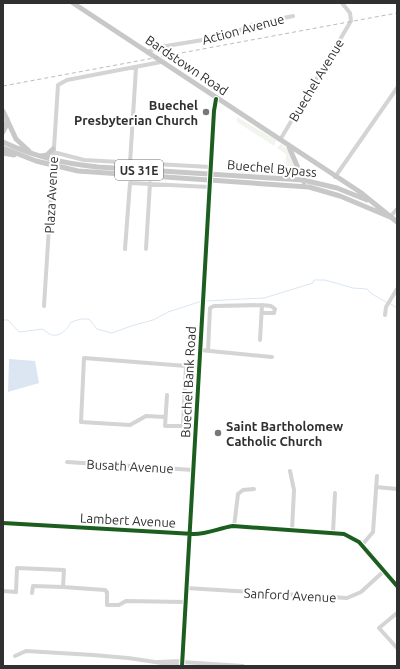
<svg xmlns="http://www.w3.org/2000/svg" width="400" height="669" viewBox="0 0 400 669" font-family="Ubuntu,sans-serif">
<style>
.green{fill:#f1f5ed}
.water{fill:#dbe6f2}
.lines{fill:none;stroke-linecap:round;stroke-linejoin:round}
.stream{stroke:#dbe6f2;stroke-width:1}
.minor{stroke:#d4d4d4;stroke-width:4}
.major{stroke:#c8c8c8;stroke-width:5}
.rail{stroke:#bcbcbc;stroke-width:1;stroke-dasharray:4 3;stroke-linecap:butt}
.cycleway-casing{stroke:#fff;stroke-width:6}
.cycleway{stroke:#1b5e20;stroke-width:4}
.poi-dot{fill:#787878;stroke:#fff;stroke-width:1.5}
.labels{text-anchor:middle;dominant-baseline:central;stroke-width:4;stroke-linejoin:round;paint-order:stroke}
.shield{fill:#fff;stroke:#6e6e6e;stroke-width:1}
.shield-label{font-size:12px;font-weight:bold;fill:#303030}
.street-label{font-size:13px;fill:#303030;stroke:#fff}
.poi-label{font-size:13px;font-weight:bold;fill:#303030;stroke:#fff;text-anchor:end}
</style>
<rect width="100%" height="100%" fill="#fff"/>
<path class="green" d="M237,117L276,140L274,146L237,122Z
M281,144L288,150L299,176L298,178L213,170L285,173L286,154L277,148Z"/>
<path class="water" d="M9,359L35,361L39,383L8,392Z"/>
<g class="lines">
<path class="stream" d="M205,301L264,298L313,283L314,280H325L353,288L367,289L372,294L386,302
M389,303L397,308
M3,320H8L19,332L43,329C54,341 65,334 71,322L81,319H89L97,329L112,333L131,326L153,320L168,312L202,301"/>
<path class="minor" d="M147,52L160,47L227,36L251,25L293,16
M280,140L351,21L350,13L342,3
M53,152L84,160L210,167
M130,163L136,68
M335,177L397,88
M390,217L397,209
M125,249L130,183L209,187
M146,249L150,183
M262,305L271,306L275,309L274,313H262
M44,306L58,85L67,80L161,62
M385,315L386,307L397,289
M200,350L272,357
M208,351L210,308L214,306L262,305L260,340
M167,395L165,426H195
M165,417L146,416L130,425L81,422L84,358L199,367
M183,426L186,366
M67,462L193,470
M290,471L294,490L292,530
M376,487L397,489
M3,523L194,534C208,534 219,528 233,526L344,534L359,542L397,586
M234,527L238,494L243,490L254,489
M333,533L335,493
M362,545L373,532L377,476
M186,588L347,598L361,592L384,571
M3,591L16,592L17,568L64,570L63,587L105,590L107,592V605H119L126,601L185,602
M32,593L33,586L63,587
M397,613L379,628L397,648
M15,656L26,651L93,655L128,658L182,666
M157,662L182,661
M182,662L243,666
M182,666L214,111L216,99"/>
<path class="major" d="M73,3L360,192L397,222
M3,111L16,139L29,151
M3,132L6,126L7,119
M3,142C33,156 65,164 98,167L303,180L337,188L367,200
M289,147L304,182
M3,148L36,161L78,171L309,187L340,196L390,217
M3,153L14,155
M41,156L47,155L53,149"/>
<path class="rail" d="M3,86L397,13"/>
<g class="cycleway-casing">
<path id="cycleway" d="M3,523L194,534C208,534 219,528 233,526L344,534L359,542L397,586
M182,666L214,111L216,99"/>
</g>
<use href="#cycleway" class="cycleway"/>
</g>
<g class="poi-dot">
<circle cx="206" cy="112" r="4"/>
<circle cx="218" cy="433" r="4"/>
</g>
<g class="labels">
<rect class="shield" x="115" y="160" width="48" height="20" rx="3"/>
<g class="shield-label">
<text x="139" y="170">US 31E</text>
</g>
<g class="street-label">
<text transform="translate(243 29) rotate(-15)">Action Avenue</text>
<text transform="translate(187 65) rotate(34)">Bardstown Road</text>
<text transform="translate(316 80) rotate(-59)">Buechel Avenue</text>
<text transform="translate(272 168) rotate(5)">Buechel Bypass</text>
<text transform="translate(51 195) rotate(-87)">Plaza Avenue</text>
<text transform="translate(188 382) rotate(-87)">Buechel Bank Road</text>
<text transform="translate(130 466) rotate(3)">Busath Avenue</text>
<text transform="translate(128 520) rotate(3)">Lambert Avenue</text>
<text transform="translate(290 595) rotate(3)">Sanford Avenue</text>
</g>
<g class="poi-label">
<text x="198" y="105">Buechel<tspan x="198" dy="15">Presbyterian Church</tspan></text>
<text x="226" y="426" text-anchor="start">Saint Bartholomew<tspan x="226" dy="15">Catholic Church</tspan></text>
</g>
</g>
<rect width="400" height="669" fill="none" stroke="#303030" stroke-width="8"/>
</svg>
